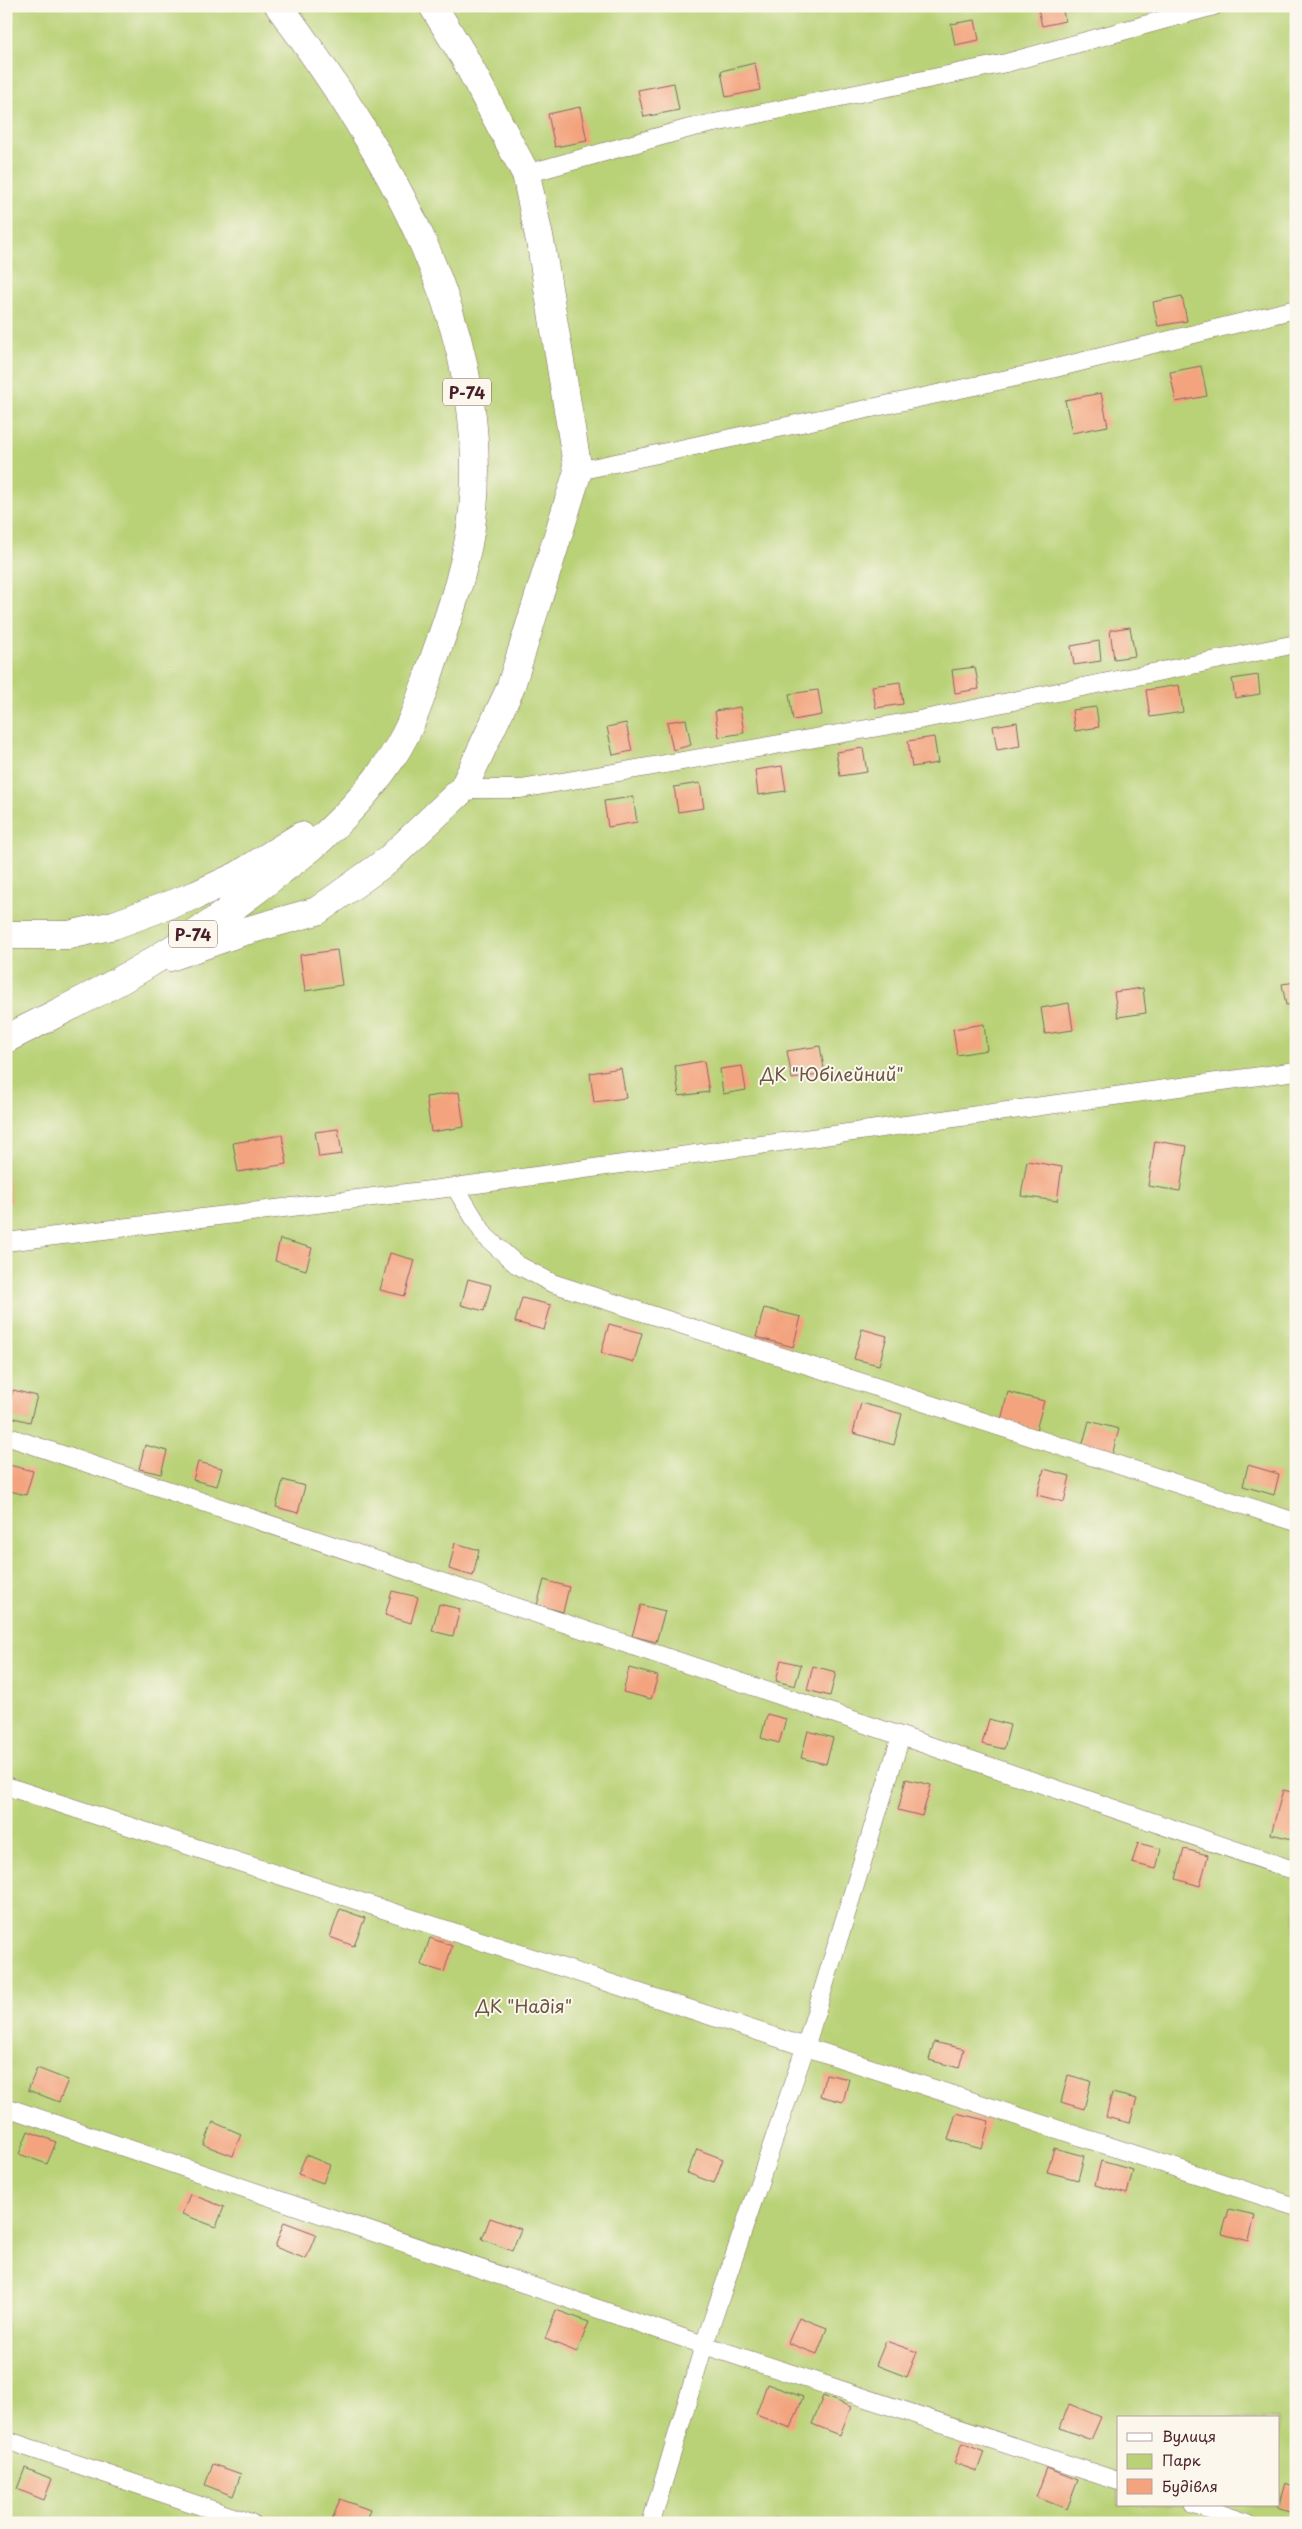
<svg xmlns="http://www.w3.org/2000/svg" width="1302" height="2529" viewBox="0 0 1302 2529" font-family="'Playpen Sans',sans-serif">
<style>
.green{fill:#b9d277;stroke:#827851;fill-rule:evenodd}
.building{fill:#f3a47f}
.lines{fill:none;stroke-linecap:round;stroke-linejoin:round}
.lane-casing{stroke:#836461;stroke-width:19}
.street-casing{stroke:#836461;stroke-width:29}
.primary-casing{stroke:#836461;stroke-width:29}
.lane{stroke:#fff;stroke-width:18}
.street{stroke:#fff;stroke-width:28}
.primary{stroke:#fff;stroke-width:28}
.labels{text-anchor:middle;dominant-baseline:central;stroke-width:4;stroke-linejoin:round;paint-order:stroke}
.shield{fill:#fbf7ec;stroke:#7f6065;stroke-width:1}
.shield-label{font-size:16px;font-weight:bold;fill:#4a1f2b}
.park-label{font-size:18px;fill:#6b5542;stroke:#fbf7ec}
</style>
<rect width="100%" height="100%" fill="#fbf7ec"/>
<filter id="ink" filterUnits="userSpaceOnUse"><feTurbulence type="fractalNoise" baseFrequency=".02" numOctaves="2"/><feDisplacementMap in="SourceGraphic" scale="10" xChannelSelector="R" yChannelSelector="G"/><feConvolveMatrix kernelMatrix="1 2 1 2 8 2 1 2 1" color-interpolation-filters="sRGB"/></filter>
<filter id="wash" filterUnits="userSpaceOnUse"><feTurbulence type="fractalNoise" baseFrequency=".0096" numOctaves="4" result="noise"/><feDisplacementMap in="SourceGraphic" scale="20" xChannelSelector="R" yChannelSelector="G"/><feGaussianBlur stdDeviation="1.12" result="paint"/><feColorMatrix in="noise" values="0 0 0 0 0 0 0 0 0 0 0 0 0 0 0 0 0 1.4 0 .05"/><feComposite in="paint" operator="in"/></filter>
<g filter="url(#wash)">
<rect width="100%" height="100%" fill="#eee4c6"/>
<path class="green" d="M6,6H1296V2523H6ZM1118,2418H1278V2505H1118Z"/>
<g id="blocks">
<path class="building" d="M1049,6H1062L1065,21L1042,26L1038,8Z
M975,20L979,40L955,45L951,24Z
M755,63L760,90L726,97L721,71Z
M674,83L679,110L644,117L638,90Z
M580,107L587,141L555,147L548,114Z
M1182,296L1187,321L1158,326L1153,302Z
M1201,366L1207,396L1176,402L1170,372Z
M1101,393L1108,426L1072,433L1065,400Z
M1130,627L1135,656L1114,659L1110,630Z
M1099,641L1101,661L1074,665L1071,646Z
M975,667L979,689L955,693L952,670Z
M1258,675L1260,694L1235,698L1232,679Z
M900,682L903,704L876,708L872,686Z
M1179,685L1183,712L1150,717L1146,690Z
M818,690L822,715L793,720L789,694Z
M740,707L744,733L719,737L715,711Z
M1096,707L1099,727L1075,731L1072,710Z
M686,719L691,745L673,750L667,722Z
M1017,722L1020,746L997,750L993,726Z
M626,723L632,751L613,755L607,727Z
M934,737L938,763L912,767L908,741Z
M863,748L867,772L840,776L836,752Z
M782,766L786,791L758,795L755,770Z
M700,783L704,808L678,812L674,787Z
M633,797L637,822L608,827L604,801Z
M337,950L342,985L305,991L300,955Z
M1296,982V1004L1286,1005L1282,984Z
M1143,988L1146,1013L1118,1017L1114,992Z
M1069,1003L1073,1030L1045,1034L1041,1008Z
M984,1024L987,1050L957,1055L953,1029Z
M820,1046L825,1074L792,1079L787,1051Z
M704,1061L709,1092L679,1096L675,1066Z
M742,1066L746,1090L723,1094L720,1069Z
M621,1068L626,1098L594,1102L590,1073Z
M459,1092L464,1127L431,1132L426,1097Z
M338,1129L342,1154L319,1157L315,1132Z
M282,1135L287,1164L238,1172L233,1143Z
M1155,1141L1187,1146L1180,1191L1148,1186Z
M1027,1161L1062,1167L1057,1201L1021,1196Z
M6,1170L12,1203L6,1204Z
M280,1239L312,1248L306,1270L275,1261Z
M390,1253L415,1260L405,1296L380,1290Z
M468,1279L491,1285L484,1311L461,1305Z
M522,1298L551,1305L544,1330L515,1322Z
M764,1308L801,1317L793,1347L756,1337Z
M609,1324L642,1333L634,1362L601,1353Z
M862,1329L887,1336L879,1365L854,1359Z
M13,1390L37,1396L30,1422L6,1416Z
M1008,1392L1044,1401L1036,1430L1001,1420Z
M861,1403L902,1414L894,1445L853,1433Z
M1089,1421L1119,1429L1112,1455L1082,1447Z
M145,1445L167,1451L161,1474L139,1469Z
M198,1462L222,1468L217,1486L193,1480Z
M9,1465L33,1471L26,1495L6,1490Z
M1248,1465L1279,1474L1274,1495L1243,1486Z
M1044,1469L1070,1476L1064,1502L1037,1495Z
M283,1480L305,1486L298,1513L276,1507Z
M455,1543L479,1550L473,1576L449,1569Z
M544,1580L569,1587L563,1612L537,1605Z
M392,1591L418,1597L411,1623L385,1615Z
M439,1604L460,1609L453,1636L432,1631Z
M641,1605L665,1611L656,1642L632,1636Z
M781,1660L801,1665L795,1686L776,1681Z
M813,1666L836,1672L830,1696L807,1690Z
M629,1668L658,1676L651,1699L623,1692Z
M767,1714L786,1719L779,1743L761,1738Z
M989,1719L1010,1725L1004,1749L982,1744Z
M808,1731L833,1738L826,1764L801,1758Z
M906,1779L931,1785L922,1816L898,1810Z
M1283,1790L1296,1793V1840L1271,1834Z
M1138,1843L1161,1849L1156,1869L1132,1863Z
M1184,1849L1208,1855L1200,1886L1176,1879Z
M340,1909L365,1918L354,1946L330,1937Z
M430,1938L452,1946L444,1972L421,1965Z
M934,2042L964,2049L959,2068L929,2060Z
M37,2068L68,2080L59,2102L28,2090Z
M826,2074L849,2079L843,2102L820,2096Z
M1068,2075L1091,2081L1084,2109L1061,2102Z
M1112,2093L1137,2099L1130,2123L1106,2117Z
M956,2113L989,2121L982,2149L948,2140Z
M213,2122L241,2134L233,2156L204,2145Z
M28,2131L56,2142L47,2164L19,2154Z
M1054,2148L1084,2156L1078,2180L1047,2172Z
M697,2149L723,2159L714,2183L687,2173Z
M306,2155L330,2165L323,2183L298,2174Z
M1101,2161L1133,2170L1127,2194L1095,2185Z
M190,2194L224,2207L216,2227L182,2214Z
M1229,2209L1255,2215L1249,2241L1222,2234Z
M490,2218L521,2229L512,2251L482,2239Z
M284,2222L316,2234L306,2259L275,2247Z
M556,2310L589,2322L577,2352L545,2339Z
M799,2317L827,2328L817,2354L788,2343Z
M886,2341L917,2352L907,2377L876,2365Z
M767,2384L803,2397L791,2428L756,2415Z
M823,2396L851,2407L840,2435L812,2424Z
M1069,2404L1101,2417L1091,2440L1060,2428Z
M962,2443L984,2452L977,2471L954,2463Z
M213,2464L241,2474L233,2496L205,2485Z
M25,2468L52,2479L44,2500L17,2489Z
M1047,2468L1078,2480L1067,2509L1036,2497Z
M1285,2483L1296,2487V2513L1278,2507Z
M340,2499L370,2510L365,2523H331Z"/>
</g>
</g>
<g filter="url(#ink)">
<use href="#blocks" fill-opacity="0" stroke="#836461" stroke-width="1"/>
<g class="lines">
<g class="lane-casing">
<path id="lane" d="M526,174L690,128L1006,63L1214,6
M578,471L1035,373L1296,309
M463,789H521L919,720L1296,644
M455,1187L485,1236L516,1264L552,1283L1296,1522
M6,1242L455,1187L1296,1071
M6,1436L901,1736L1296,1871
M6,1786L1296,2207
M6,2107L704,2345L1118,2481
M6,2440L251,2523
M1194,2505L1248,2523
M651,2523L704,2345L805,2048L901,1736"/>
</g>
<g class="street-casing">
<path id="street" d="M170,957L238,933L317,911L387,861L463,789L510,689L578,471L542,251L526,174L464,57L433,6"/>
</g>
<g class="primary-casing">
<path id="primary" d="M6,935H69L114,925L196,895L237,876L301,836
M6,1039C54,1014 105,991 150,963C195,936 238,905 278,873C294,861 310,850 324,836C354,808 386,772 405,735C419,708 427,678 437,650C453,605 468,559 473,511C491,323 386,152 279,6"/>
</g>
<use href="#lane" class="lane"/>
<use href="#street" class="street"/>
<use href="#primary" class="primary"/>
</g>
</g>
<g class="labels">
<g class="shield">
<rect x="443" y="378.5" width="48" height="27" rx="4"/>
<rect x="169" y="920.5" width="48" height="27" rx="4"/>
</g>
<g class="shield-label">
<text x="467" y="392">Р-74</text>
<text x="193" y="934">Р-74</text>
</g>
<g class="park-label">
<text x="832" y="1073">ДК "Юбілейний"</text>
<text x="524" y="2005">ДК "Надія"</text>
</g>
</g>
<rect width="1302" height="2529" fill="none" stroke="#fbf7ec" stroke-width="25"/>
<rect x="1117" y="2416" width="162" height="90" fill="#fbf7ec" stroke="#b4a19f"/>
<rect x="1127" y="2433" width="25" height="8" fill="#ffffff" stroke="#b4a19f"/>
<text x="1162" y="2442" font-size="15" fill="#4a1f2b">Вулиця</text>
<rect x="1127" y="2454" width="25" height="15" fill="#b9d277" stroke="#b4a19f"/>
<text x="1162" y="2466" font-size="15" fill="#4a1f2b">Парк</text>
<rect x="1127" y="2479" width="25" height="15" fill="#f3a47f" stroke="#b4a19f"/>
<text x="1162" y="2492" font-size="15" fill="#4a1f2b">Будівля</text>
</svg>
